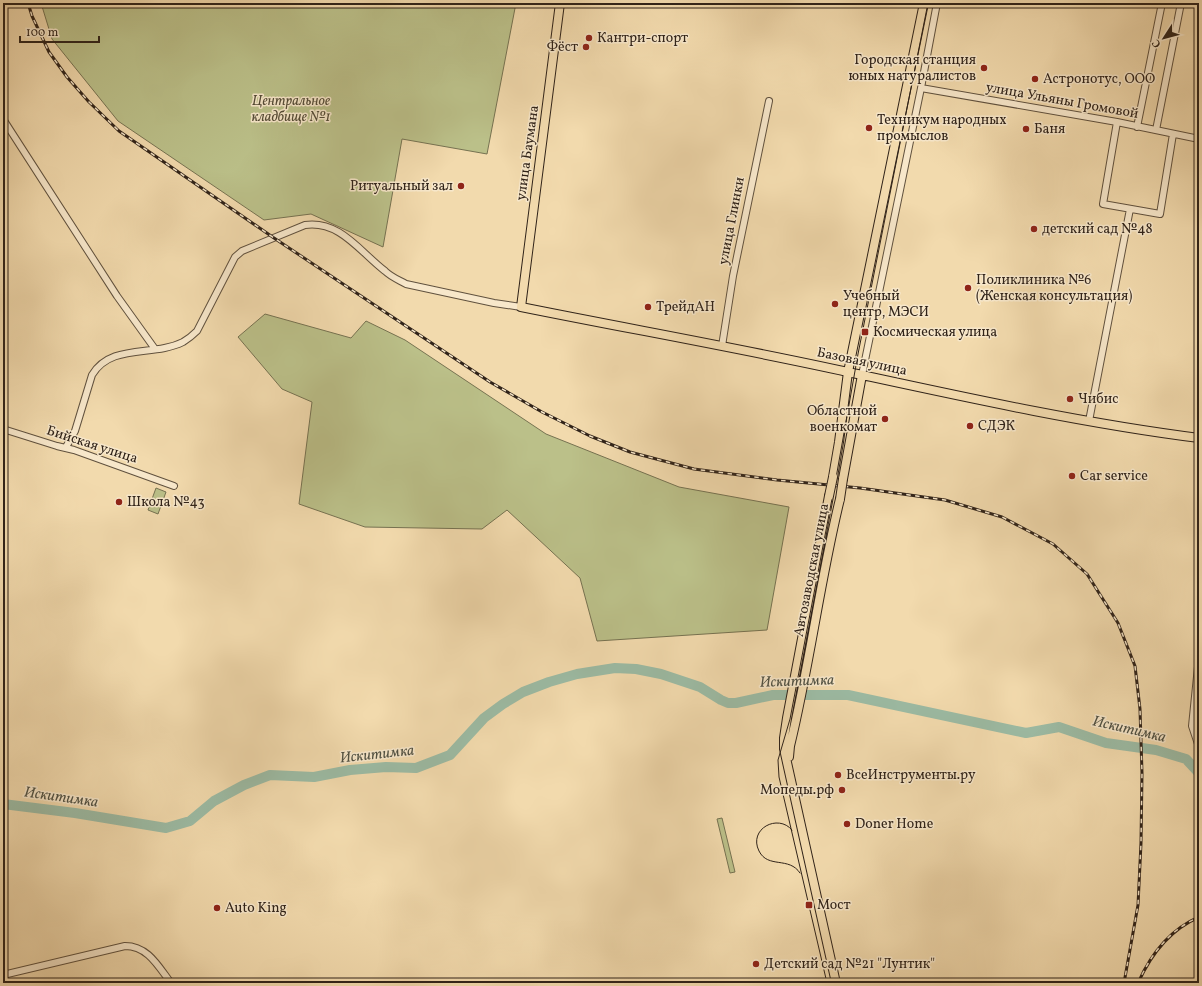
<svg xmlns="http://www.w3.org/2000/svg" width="1202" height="986" viewBox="0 0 1202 986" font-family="Vollkorn,serif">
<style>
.green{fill:#bbc089;stroke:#767251}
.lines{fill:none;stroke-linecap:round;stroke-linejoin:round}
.river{stroke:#9cbba4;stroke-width:10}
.minor-casing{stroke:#60513e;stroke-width:8}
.major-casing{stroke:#302319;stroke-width:10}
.minor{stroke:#f7e7ca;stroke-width:6}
.major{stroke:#f2daad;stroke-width:8}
.tram{stroke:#302319;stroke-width:1}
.rail-casing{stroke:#302319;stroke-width:3}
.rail{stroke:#f7e7ca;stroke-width:1.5;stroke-dasharray:4.5;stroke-linecap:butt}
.major-bridge-casing{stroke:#302319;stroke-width:10;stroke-linecap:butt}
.major-bridge{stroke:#f2daad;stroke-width:8}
.poi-dot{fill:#8f2418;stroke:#f7e7ca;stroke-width:1.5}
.labels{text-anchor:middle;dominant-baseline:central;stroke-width:3;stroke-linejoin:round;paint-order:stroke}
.poi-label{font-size:14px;fill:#302319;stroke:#f7e7ca;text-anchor:start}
.park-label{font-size:14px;font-style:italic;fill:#534a35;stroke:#f7e7ca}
.street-label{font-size:14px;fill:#302319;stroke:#f7e7ca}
.water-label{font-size:15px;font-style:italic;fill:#505143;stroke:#f7e7ca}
</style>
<rect width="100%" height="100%" fill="#f2daad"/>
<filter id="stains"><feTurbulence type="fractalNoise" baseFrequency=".005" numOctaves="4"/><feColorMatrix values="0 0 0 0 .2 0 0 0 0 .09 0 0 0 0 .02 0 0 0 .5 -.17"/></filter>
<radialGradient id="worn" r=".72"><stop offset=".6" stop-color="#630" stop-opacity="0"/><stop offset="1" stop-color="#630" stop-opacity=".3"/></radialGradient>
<path class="green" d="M41,3H516L487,154L402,139L383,247L311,214L264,220L118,121L52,39Z
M265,314L351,338L366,321L405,340L546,434L679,487L789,507L767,630L597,641L580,578L507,510L482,529L365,527L299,504L312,402L282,389L238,337Z
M156,488L166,492L158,514L148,510Z
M722,818L735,872L730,873L717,819Z"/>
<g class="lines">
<path class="river" d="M3,804L75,813L166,828L190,821L214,801L244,785L270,775L314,777L350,770L386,767L416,768L450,755L484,718L503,704L523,692L549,682L577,674L615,668L636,669L661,674L700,687L721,700L728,703H736L773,695H848L1026,733L1059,727L1106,743L1156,750L1186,759L1199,773"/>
<g class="minor-casing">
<path id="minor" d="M921,88L1117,122L1199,139
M3,119L117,296L155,349
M1117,122L1103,204L1160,214L1173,134
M1137,127L1162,3
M1156,130L1181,3
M722,346L733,276L769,101
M862,375L921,88L937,3
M1089,421L1130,209
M3,429L57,446L74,450L174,486
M66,447L75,431L92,375C111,343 153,357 183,342C188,339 193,335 197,331L235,257L242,251L305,225C340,220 360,252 385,271C391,277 399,280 406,284L494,303L521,307
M1199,657L1192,726L1199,747
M3,975L125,946C148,946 158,966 171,983"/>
</g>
<g class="major-casing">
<path id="major" d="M560,3L521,307C630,329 739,348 848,372C964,397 1081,423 1199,438
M833,477L839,442L848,372L924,3
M843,479L862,375
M829,496L787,718L784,738V749L836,983
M789,757L790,746C810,664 820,580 840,499"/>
</g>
<use href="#minor" class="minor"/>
<use href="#major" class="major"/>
<path class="tram" d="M792,830C778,813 748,829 759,851C768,869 789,856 800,873
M827,983L779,777L778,760L790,719L836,478L858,354L928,3"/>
<g class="rail-casing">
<path id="rail" d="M28,3L32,16L49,52L67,77L89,102L119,131L274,238L490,382L542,412L590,436L630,452L694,469L777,480L860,488L945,500L1002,517L1053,544L1087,574L1118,623L1135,666L1140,709L1142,773L1141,843L1138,905L1124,983
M1138,983C1151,954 1169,930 1199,917"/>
</g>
<use href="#rail" class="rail"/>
<g class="major-bridge-casing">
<path id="major-bridge" d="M829,496L833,477
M840,499L843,479"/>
</g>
<use href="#major-bridge" class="major-bridge"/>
</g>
<g class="poi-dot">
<circle cx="589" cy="38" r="4"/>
<circle cx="586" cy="47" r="4"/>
<circle cx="984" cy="68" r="4"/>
<circle cx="1035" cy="79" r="4"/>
<circle cx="869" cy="128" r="4"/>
<circle cx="1026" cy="129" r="4"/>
<circle cx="461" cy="186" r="4"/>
<circle cx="1034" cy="229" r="4"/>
<circle cx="968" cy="288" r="4"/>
<circle cx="835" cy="304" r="4"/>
<circle cx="648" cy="307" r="4"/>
<rect x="861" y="328" width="8" height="8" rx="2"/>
<circle cx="1070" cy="399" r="4"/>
<circle cx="885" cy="419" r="4"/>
<circle cx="970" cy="426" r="4"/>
<circle cx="1072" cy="476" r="4"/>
<circle cx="119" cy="502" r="4"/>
<circle cx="838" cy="775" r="4"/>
<circle cx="842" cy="790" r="4"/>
<circle cx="847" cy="824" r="4"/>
<rect x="805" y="901" width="8" height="8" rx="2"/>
<circle cx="217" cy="908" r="4"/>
<circle cx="756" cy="964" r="4"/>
</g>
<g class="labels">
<g class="poi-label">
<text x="597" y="38">Кантри-спорт</text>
<text x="578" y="47" text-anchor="end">Фёст</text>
<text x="976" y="60" text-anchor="end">Городская станция<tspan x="976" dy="16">юных натуралистов</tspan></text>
<text x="1043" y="79">Астронотус, ООО</text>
<text x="877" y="120">Техникум народных<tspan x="877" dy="16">промыслов</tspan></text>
<text x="1034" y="129">Баня</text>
<text x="453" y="186" text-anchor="end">Ритуальный зал</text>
<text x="1042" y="229">детский сад №48</text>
<text x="976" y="280">Поликлиника №6<tspan x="976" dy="16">(Женская консультация)</tspan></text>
<text x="843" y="296">Учебный<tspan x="843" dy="16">центр, МЭСИ</tspan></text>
<text x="656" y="307">ТрейдАН</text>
<text x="873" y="332">Космическая улица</text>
<text x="1078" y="399">Чибис</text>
<text x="877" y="411" text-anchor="end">Областной<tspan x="877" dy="16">военкомат</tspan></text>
<text x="978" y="426">СДЭК</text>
<text x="1080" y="476">Car service</text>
<text x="127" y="502">Школа №43</text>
<text x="846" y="775">ВсеИнструменты.ру</text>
<text x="834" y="790" text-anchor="end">Мопеды.рф</text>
<text x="855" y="824">Doner Home</text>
<text x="817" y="905">Мост</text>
<text x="225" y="908">Auto King</text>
<text x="764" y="964">Детский сад №21 "Лунтик"</text>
</g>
<g class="park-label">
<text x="291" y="101">Центральное<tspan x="291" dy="16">кладбище №1</tspan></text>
</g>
<g class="street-label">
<text transform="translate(1062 101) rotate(10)">улица Ульяны Громовой</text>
<text transform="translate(528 153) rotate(-82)">улица Баумана</text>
<text transform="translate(732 221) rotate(-79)">улица Глинки</text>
<text transform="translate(862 362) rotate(12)">Базовая улица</text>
<text transform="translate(92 445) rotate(18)">Бийская улица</text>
<text transform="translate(812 570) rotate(-79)">Автозаводская улица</text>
</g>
<g class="water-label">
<text transform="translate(797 682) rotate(-2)">Искитимка</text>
<text transform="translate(1129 730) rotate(13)">Искитимка</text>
<text transform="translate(377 755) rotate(-6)">Искитимка</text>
<text transform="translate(61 798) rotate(8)">Искитимка</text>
</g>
</g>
<rect width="1202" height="986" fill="none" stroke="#f2daad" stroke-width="16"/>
<rect x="4" y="4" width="1194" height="978" fill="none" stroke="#302319" stroke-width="2"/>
<rect x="8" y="8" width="1186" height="970" fill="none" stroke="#302319"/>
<g transform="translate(1164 38) rotate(234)" stroke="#f7e7ca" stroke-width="3" paint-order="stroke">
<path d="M0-3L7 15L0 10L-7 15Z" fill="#302319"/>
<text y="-6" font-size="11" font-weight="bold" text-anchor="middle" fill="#302319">С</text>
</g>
<path d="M20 36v6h79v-6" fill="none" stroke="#302319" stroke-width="2"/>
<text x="26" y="36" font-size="12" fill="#302319" stroke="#f7e7ca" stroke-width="3" paint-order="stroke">100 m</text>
<rect width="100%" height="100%" filter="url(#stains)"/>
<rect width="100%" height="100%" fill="url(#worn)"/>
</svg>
